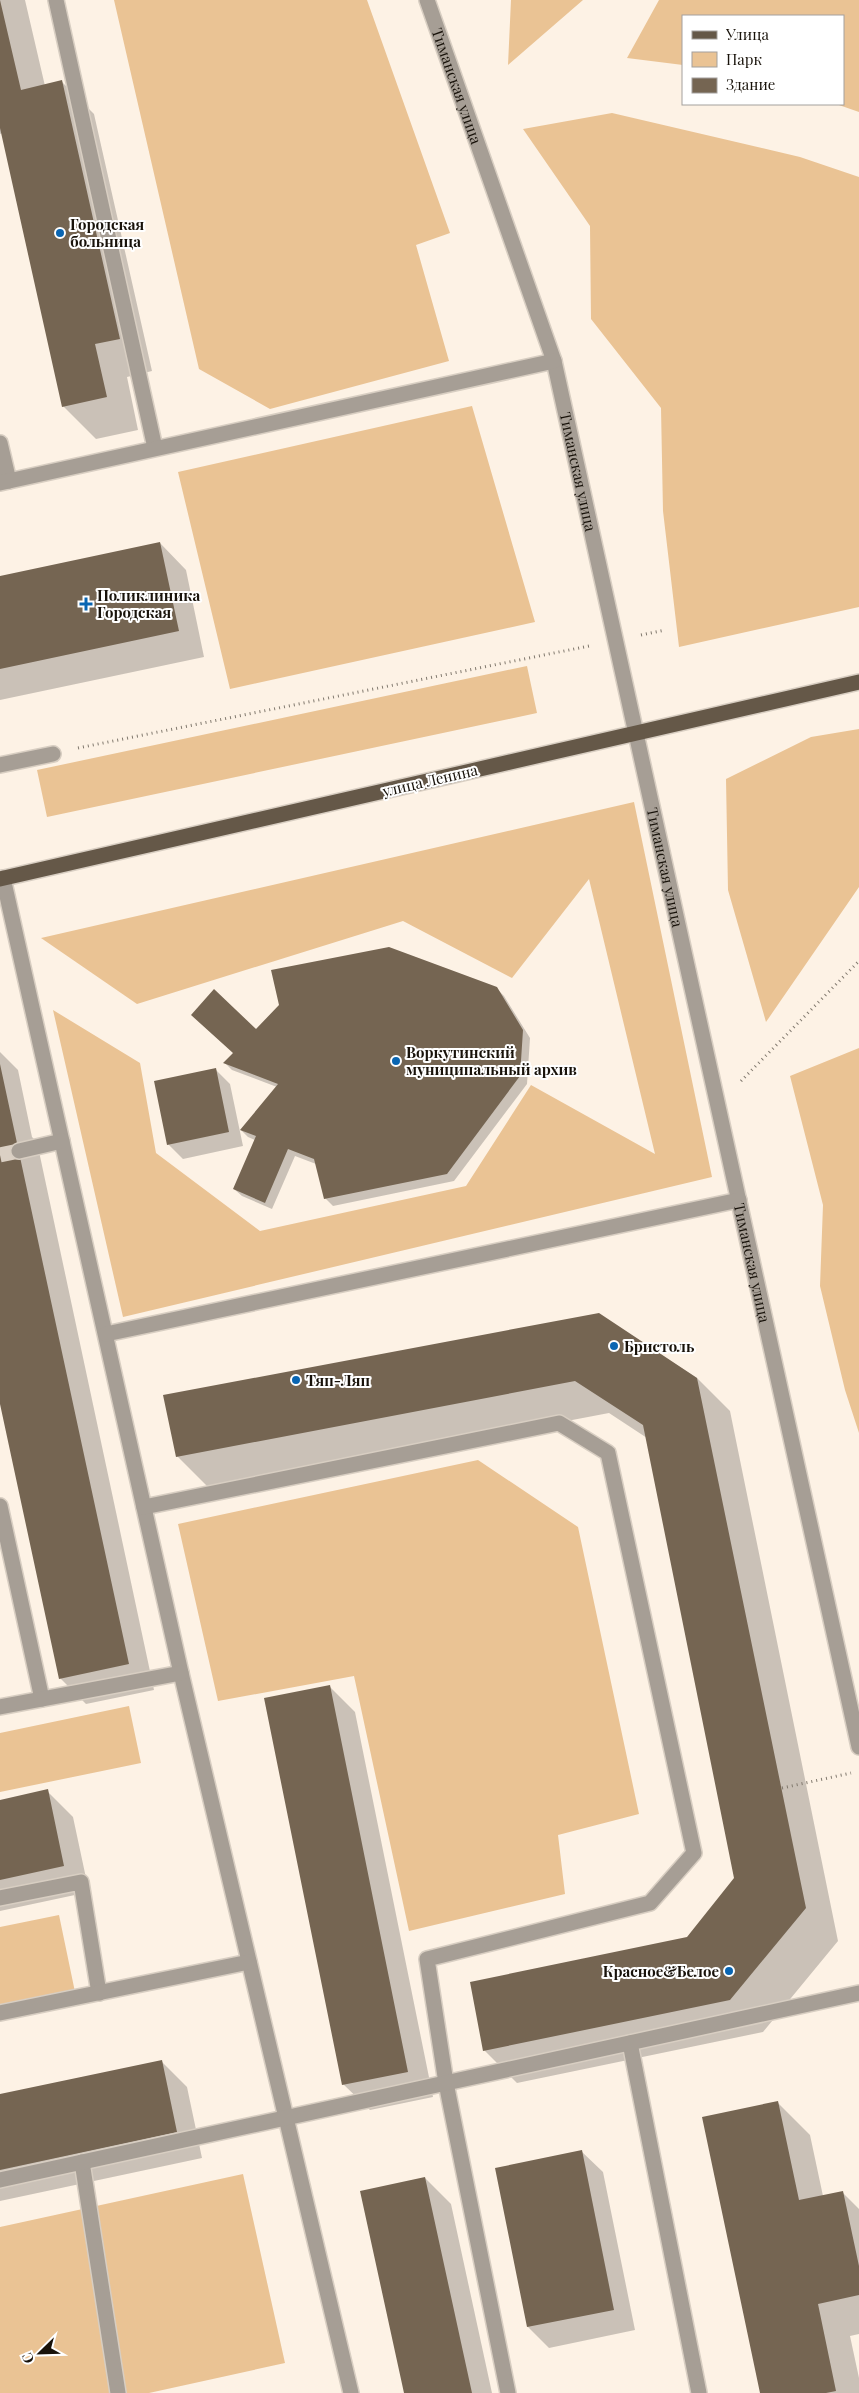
<svg xmlns="http://www.w3.org/2000/svg" width="859" height="2393" viewBox="0 0 859 2393" font-family="'Playfair Display',serif">
<style>
.green{fill:#eac394}
.shadow{fill:#0003}
.building{fill:#756552}
.lines{fill:none;stroke-linecap:round;stroke-linejoin:round}
.minor-tunnel{stroke:#dbd0c4;stroke-width:15;stroke-dasharray:15 8;stroke-linecap:butt}
.minor-casing{stroke:#d8cec2;stroke-width:18}
.major-casing{stroke:#d8cec2;stroke-width:18}
.path{stroke:#81796e;stroke-width:3;stroke-dasharray:1 4;stroke-linecap:butt}
.minor{stroke:#a69e95;stroke-width:15}
.major{stroke:#655848;stroke-width:15}
.poi-dot{fill:#0965b2;stroke:#fff;stroke-width:2}
.labels{text-anchor:middle;dominant-baseline:central;stroke-width:4;stroke-linejoin:round;paint-order:stroke}
.street-label{font-size:15px;fill:#18120a;stroke:#fff}
.poi-label{font-size:15px;font-weight:bold;fill:#18120a;stroke:#fff;text-anchor:start}
</style>
<rect width="100%" height="100%" fill="#fdf2e5"/>
<path class="green" d="M114,0H367L450,233L416,245L449,361L270,409L199,369Z
M511,0H583L508,65Z
M659,0H859V112L836,104H843V16H683V65L627,58Z
M612,113L800,157L859,177V607L679,647L663,511L661,408L591,319L590,226L523,129Z
M472,406L535,622L230,689L178,472Z
M527,666L537,713L47,817L37,770Z
M859,729V887L766,1022L728,890L726,779L811,737Z
M634,802L712,1177L123,1317L53,1010L140,1063L156,1153L260,1231L466,1186L531,1085L655,1154L589,879L512,978L403,921L137,1004L41,938Z
M859,1048V1433L845,1390L820,1286L823,1205L790,1076Z
M478,1460L578,1527L639,1814L558,1835L565,1894L409,1931L354,1676L218,1701L178,1524Z
M129,1706L141,1763L0,1792V1733Z
M59,1915L75,1992L0,2007V1927Z
M243,2174L285,2363L149,2393H0V2227Z"/>
<path class="shadow" d="M0,0H25L45,86L62,82L94,114L152,371L127,377L138,430L96,439L63,406L2,133L0,134Z
M160,543L186,570L204,657L0,700V577Z
M496,988L504,996L530,1038L527,1084L454,1181L333,1206L325,1198L316,1164L295,1156L272,1209L242,1196L234,1189L255,1140L248,1137L241,1130L277,1087L232,1070L225,1063L256,1030Z
M0,1052L18,1070L32,1137L37,1142L154,1690L86,1704L60,1678L0,1397Z
M216,1070L230,1084L243,1146L183,1159L168,1144Z
M599,1314L697,1378L730,1411L838,1941L763,2032L517,2083L484,2050L688,1938L735,1879L647,1438L609,1413L210,1489L177,1456Z
M329,1686L355,1712L433,2097L370,2110L343,2084Z
M47,1791L73,1817L89,1892L0,1911V1801Z
M161,2061L187,2087L202,2158L0,2201V2095Z
M777,2102L810,2135L823,2196L842,2192L859,2209V2334L850,2336L859,2378V2393H761Z
M581,2151L603,2172L635,2330L549,2348L528,2327L496,2169Z
M425,2178L451,2204L492,2393H405Z"/>
<path class="building" d="M0,0L21,90L62,80L120,339L95,344L107,397L62,407L0,128Z
M160,542L179,631L0,669V576Z
M389,947L497,987L523,1030L520,1076L447,1174L324,1199L314,1159L288,1149L265,1203L233,1189L256,1136L240,1130L278,1084L223,1063L233,1053L191,1015L214,989L256,1029L279,1005L271,970Z
M0,1064L129,1664L59,1679L0,1404Z
M216,1068L229,1132L167,1145L154,1081Z
M599,1313L697,1378L806,1908L730,2000L483,2051L470,1982L687,1937L734,1878L643,1425L575,1381L176,1457L163,1395Z
M330,1685L408,2072L342,2085L264,1698Z
M48,1789L64,1866L0,1880V1800Z
M162,2060L177,2132L0,2170V2094Z
M778,2101L799,2200L843,2191L859,2266V2295L818,2304L836,2391L826,2393H760L702,2117Z
M582,2150L614,2310L527,2327L495,2168Z
M425,2177L472,2393H404L360,2191Z"/>
<g class="lines">
<path class="minor-tunnel" d="M0,1155L19,1151"/>
<g class="minor-casing">
<g id="minor">
<path d="M56,0L155,448"/>
<path id="s1" d="M427,0L554,361L859,1747"/>
<path d="M0,443L9,481"/>
<path d="M0,483L554,361"/>
<path d="M0,765L53,754"/>
<path d="M3,878L181,1673L351,2393"/>
<path d="M19,1151L62,1141"/>
<path d="M106,1334L739,1200"/>
<path d="M0,1506L42,1699"/>
<path d="M144,1507L559,1423L608,1453L694,1853L650,1903L427,1959L446,2083L508,2393"/>
<path d="M0,1707L181,1673"/>
<path d="M0,1898L81,1882L99,1993"/>
<path d="M0,2013L249,1962"/>
<path d="M630,2043L699,2393"/>
<path d="M82,2162L118,2393"/>
<path d="M0,2180L859,1993"/>
</g>
</g>
<g class="major-casing">
<path id="major" d="M0,879L859,682"/>
</g>
<path class="path" d="M641,635L665,630
M78,748L589,646
M741,1081L859,961
M782,1788L851,1773"/>
<use href="#minor" class="minor"/>
<use href="#major" class="major"/>
</g>
<g class="poi-dot">
<circle cx="60" cy="233" r="5"/>
<path d="M83.5 596.5h5v5h5v5h-5v5h-5v-5h-5v-5h5z"/>
<circle cx="396" cy="1061" r="5"/>
<circle cx="614" cy="1346" r="5"/>
<circle cx="296" cy="1380" r="5"/>
<circle cx="729" cy="1971" r="5"/>
</g>
<g class="labels">
<g class="street-label">
<text stroke="none"><textPath href="#s1" startOffset="91">Тиманская улица</textPath></text>
<text stroke="none"><textPath href="#s1" startOffset="496">Тиманская улица</textPath></text>
<text transform="translate(430 780) rotate(-13)">улица Ленина</text>
<text stroke="none"><textPath href="#s1" startOffset="901">Тиманская улица</textPath></text>
<text stroke="none"><textPath href="#s1" startOffset="1306">Тиманская улица</textPath></text>
</g>
<g class="poi-label">
<text x="70" y="224">Городская<tspan x="70" dy="17">больница</tspan></text>
<text x="97" y="595">Поликлиника<tspan x="97" dy="17">Городская</tspan></text>
<text x="406" y="1052">Воркутинский<tspan x="406" dy="17">муниципальный архив</tspan></text>
<text x="624" y="1346">Бристоль</text>
<text x="306" y="1380">Тяп-Ляп</text>
<text x="719" y="1971" text-anchor="end">Красное&amp;Белое</text>
</g>
</g>
<rect x="682" y="15" width="162" height="90" fill="#ffffff" stroke="#a3a09d"/>
<rect x="692" y="31" width="25" height="8" fill="#655848" stroke="#a3a09d"/>
<text x="726" y="40" font-size="15" fill="#18120a">Улица</text>
<rect x="692" y="52" width="25" height="15" fill="#eac394" stroke="#a3a09d"/>
<text x="726" y="65" font-size="15" fill="#18120a">Парк</text>
<rect x="692" y="78" width="25" height="15" fill="#756552" stroke="#a3a09d"/>
<text x="726" y="90" font-size="15" fill="#18120a">Здание</text>
<g transform="translate(40 2353) rotate(247)" stroke="#ffffff" stroke-width="4" paint-order="stroke">
<path d="M0-4L9 19L0 12L-9 19Z" fill="#18120a"/>
<text y="-8" font-size="14" font-weight="bold" text-anchor="middle" fill="#18120a">С</text>
</g>
</svg>
